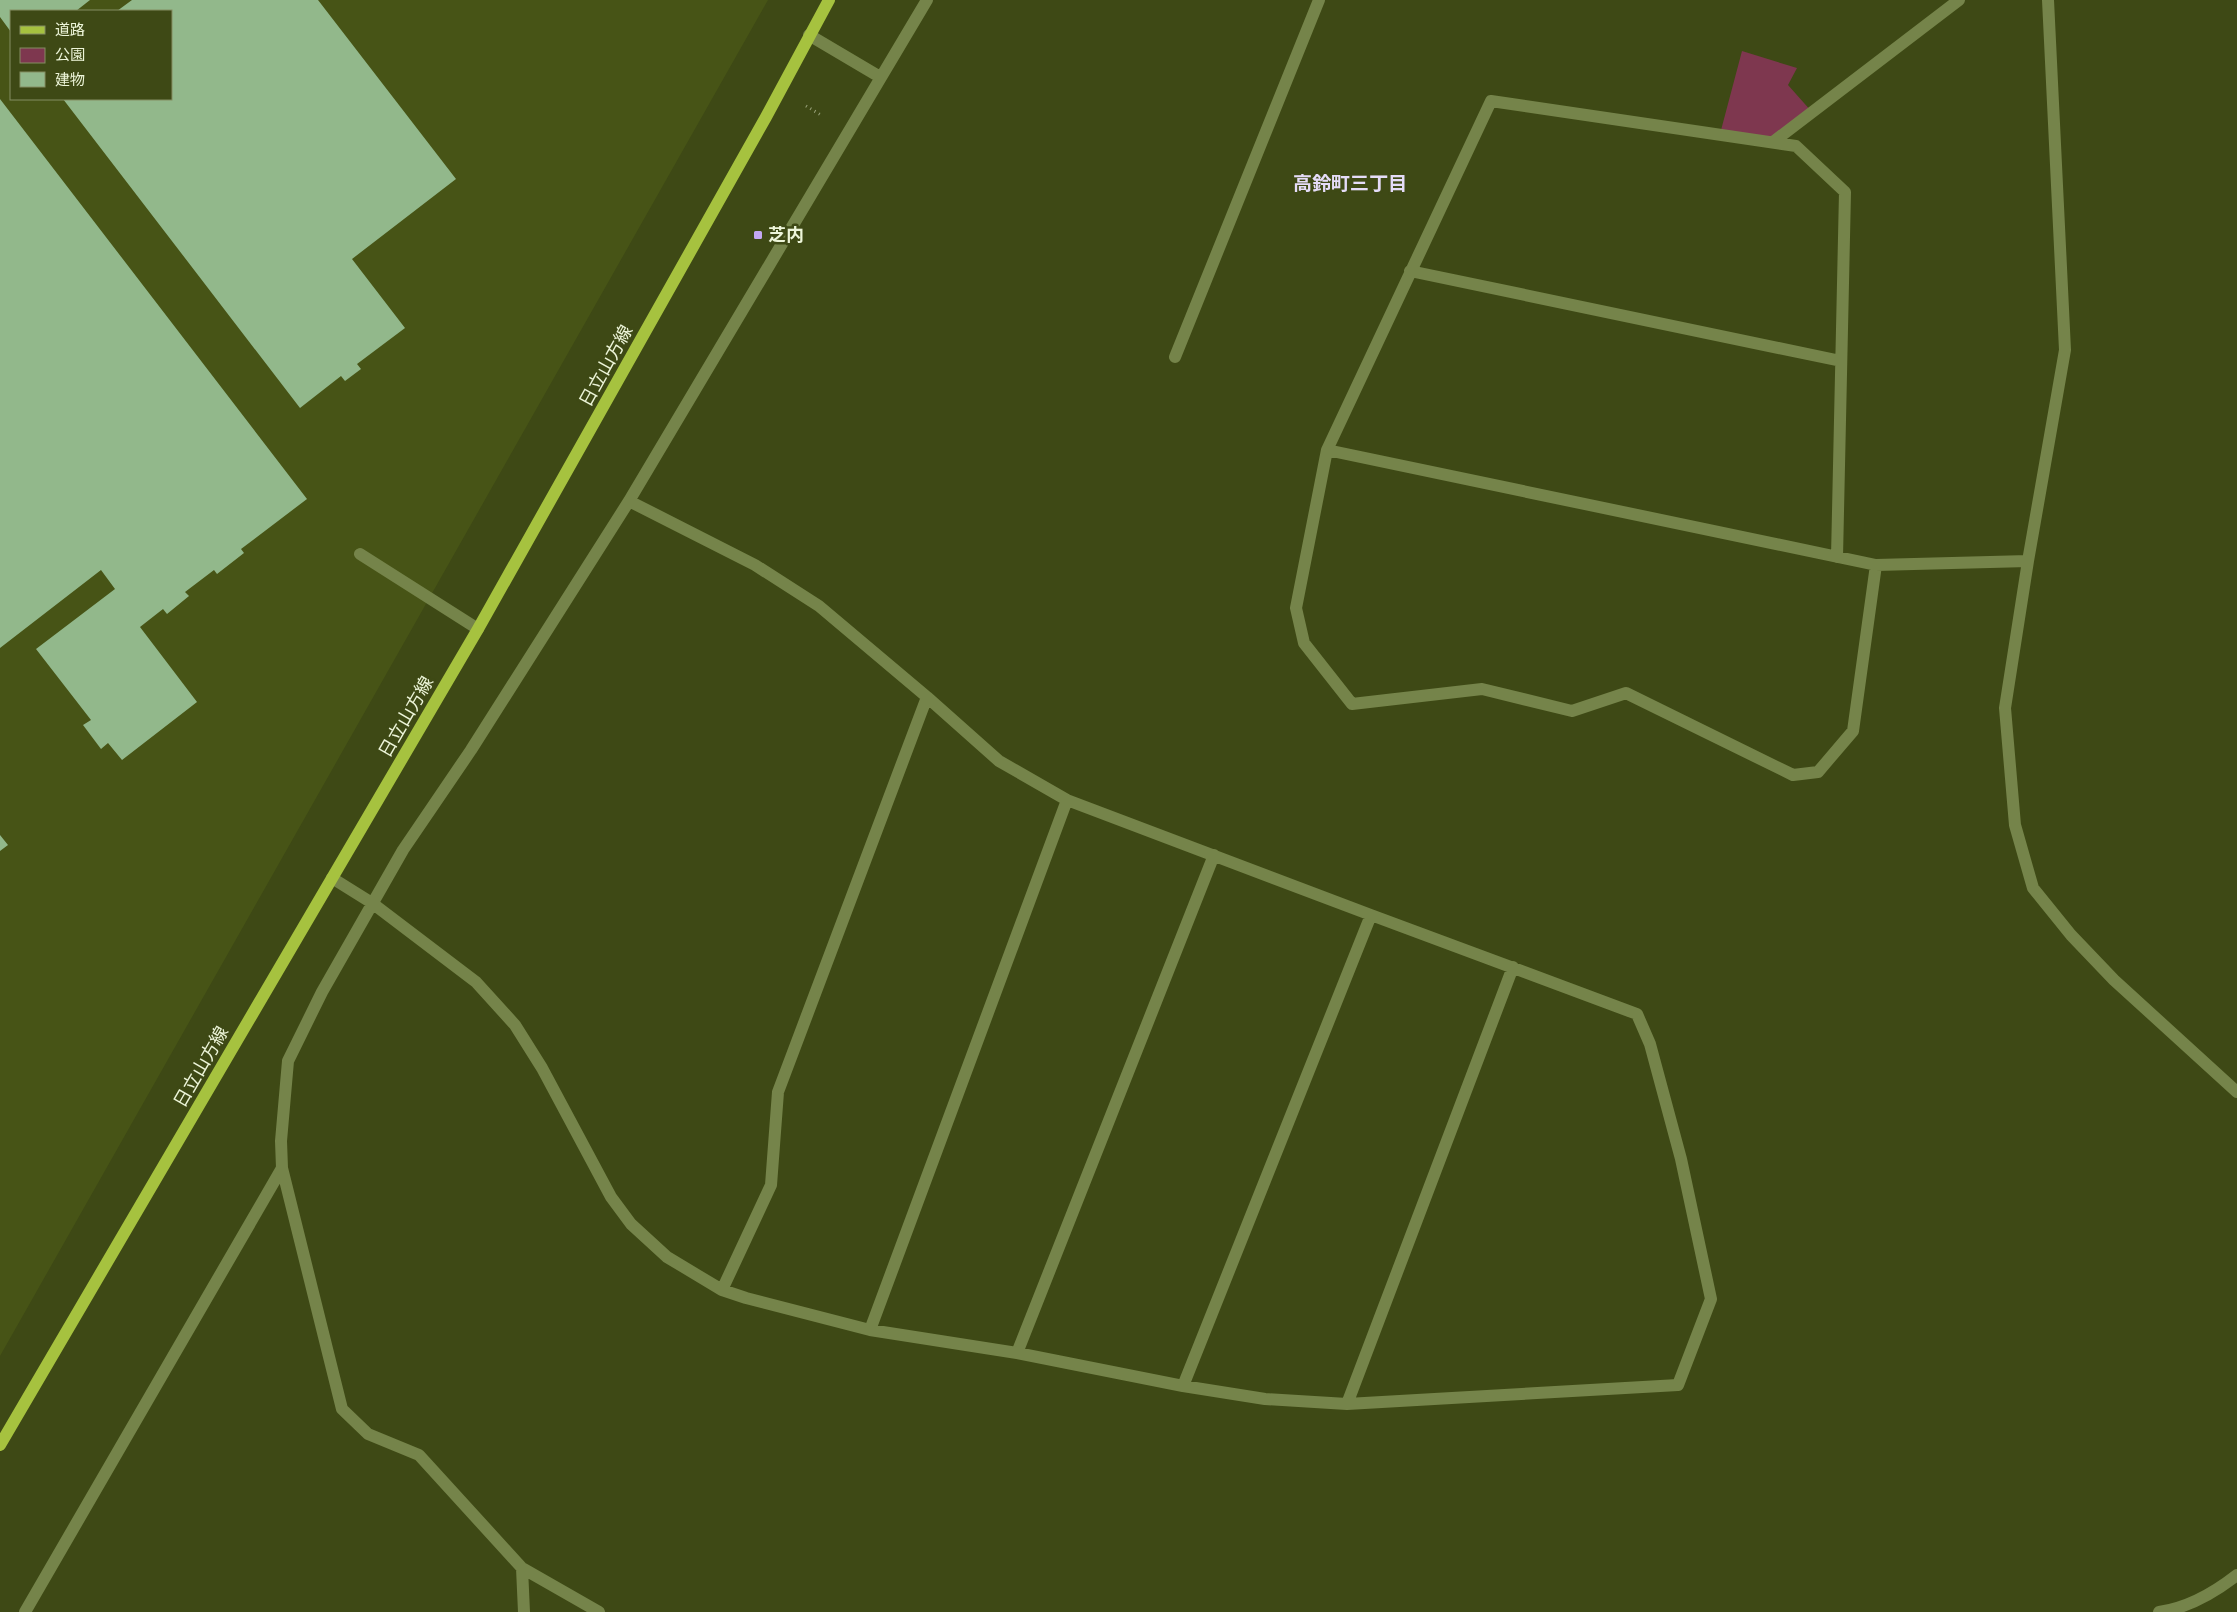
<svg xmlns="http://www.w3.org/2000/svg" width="2237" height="1612" viewBox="0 0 2237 1612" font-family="'Varela Round','Noto Sans JP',sans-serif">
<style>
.built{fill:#475416;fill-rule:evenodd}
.green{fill:#7e374f}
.building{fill:#92b88b}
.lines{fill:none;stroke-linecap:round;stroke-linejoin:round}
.path{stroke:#99a27a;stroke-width:3;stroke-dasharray:1 4;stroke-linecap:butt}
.minor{stroke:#75844a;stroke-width:12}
.major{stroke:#a6c23f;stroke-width:12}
.poi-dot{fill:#c3a7f2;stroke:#3e4915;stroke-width:2}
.labels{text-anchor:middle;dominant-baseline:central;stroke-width:5;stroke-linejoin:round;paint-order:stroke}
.poi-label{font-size:18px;font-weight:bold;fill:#edf5d9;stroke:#3e4915;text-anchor:start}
.street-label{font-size:18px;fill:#edf5d9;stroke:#3e4915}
.neighbourhood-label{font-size:19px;font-weight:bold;fill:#e5dcf8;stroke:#3e4915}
</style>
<rect width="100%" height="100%" fill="#3e4915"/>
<path class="built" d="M0,0H768L0,1356ZM11,11H171V99H11Z"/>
<path class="green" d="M1742,51L1797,68L1788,85L1812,112L1773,142L1720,134Z"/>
<path class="building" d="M0,0H90L76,11H11V32L0,17Z
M132,0H318L456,179L352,259L405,328L357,364L361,369L345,381L341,376L300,408L63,99H171V11H117Z
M0,99L307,499L241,549L244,553L217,574L214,570L185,592L189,596L167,614L163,609L140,627L197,702L122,760L108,743L101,749L83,725L91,720L36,649L115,589L101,570L0,648Z
M0,835L8,845L0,851Z"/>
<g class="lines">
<path class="path" d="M806,106L821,115"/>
<path class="minor" d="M2048,0L2065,350L2028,561L2005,708L2015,825L2033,888L2071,935L2114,980L2237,1092
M809,35L880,77
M1773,142L1959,0
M1410,271L1841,361
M1175,357L1319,0
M1327,450L1876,565L2028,561
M360,554L478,629
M1837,557L1845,192L1796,146L1491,101L1327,450L1296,608L1304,643L1352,704L1482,689L1572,711L1626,693L1793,775L1818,772L1853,731L1876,565
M332,878L372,903L476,982L515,1025L542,1068L611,1197L631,1224L667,1257L722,1290L746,1298L870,1330L1017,1353L1183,1386L1265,1399L1347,1404L1678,1385L1711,1299L1681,1159L1650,1044L1637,1014L1371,915L1067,800L999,761L927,697L819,606L755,565L629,501
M282,1168L342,1409L368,1434L419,1455L522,1568L599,1612
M722,1290L771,1185L778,1092L927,697
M870,1330L1067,800
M1017,1353L1214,855
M1183,1386L1371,915
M1347,1404L1513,967
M522,1568L524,1612
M25,1612L282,1168L281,1141L288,1061L322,992L403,850L471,750L629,501L927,0
M2159,1612C2188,1608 2214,1593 2237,1575"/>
<path class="major" d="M0,1445L478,629L766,117L829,0"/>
</g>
<rect class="poi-dot" x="753" y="230" width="10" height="10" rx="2.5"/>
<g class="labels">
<g class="poi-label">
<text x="768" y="235">芝内</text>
</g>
<g class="street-label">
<text transform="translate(606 366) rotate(-61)">日立山方線</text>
<text transform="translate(406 717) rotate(-60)">日立山方線</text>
<text transform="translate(201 1067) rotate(-60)">日立山方線</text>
</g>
<g class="neighbourhood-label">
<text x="1350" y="184">高鈴町三丁目</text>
</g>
</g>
<rect x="10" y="10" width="162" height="90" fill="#3e4915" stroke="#848e63"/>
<rect x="20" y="26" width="25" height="8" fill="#a6c23f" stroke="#848e63"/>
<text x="55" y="35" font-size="15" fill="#edf5d9">道路</text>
<rect x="20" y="48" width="25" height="15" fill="#7e374f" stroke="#848e63"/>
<text x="55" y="60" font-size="15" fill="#edf5d9">公園</text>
<rect x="20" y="72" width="25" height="15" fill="#92b88b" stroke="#848e63"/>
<text x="55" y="85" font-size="15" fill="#edf5d9">建物</text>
</svg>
